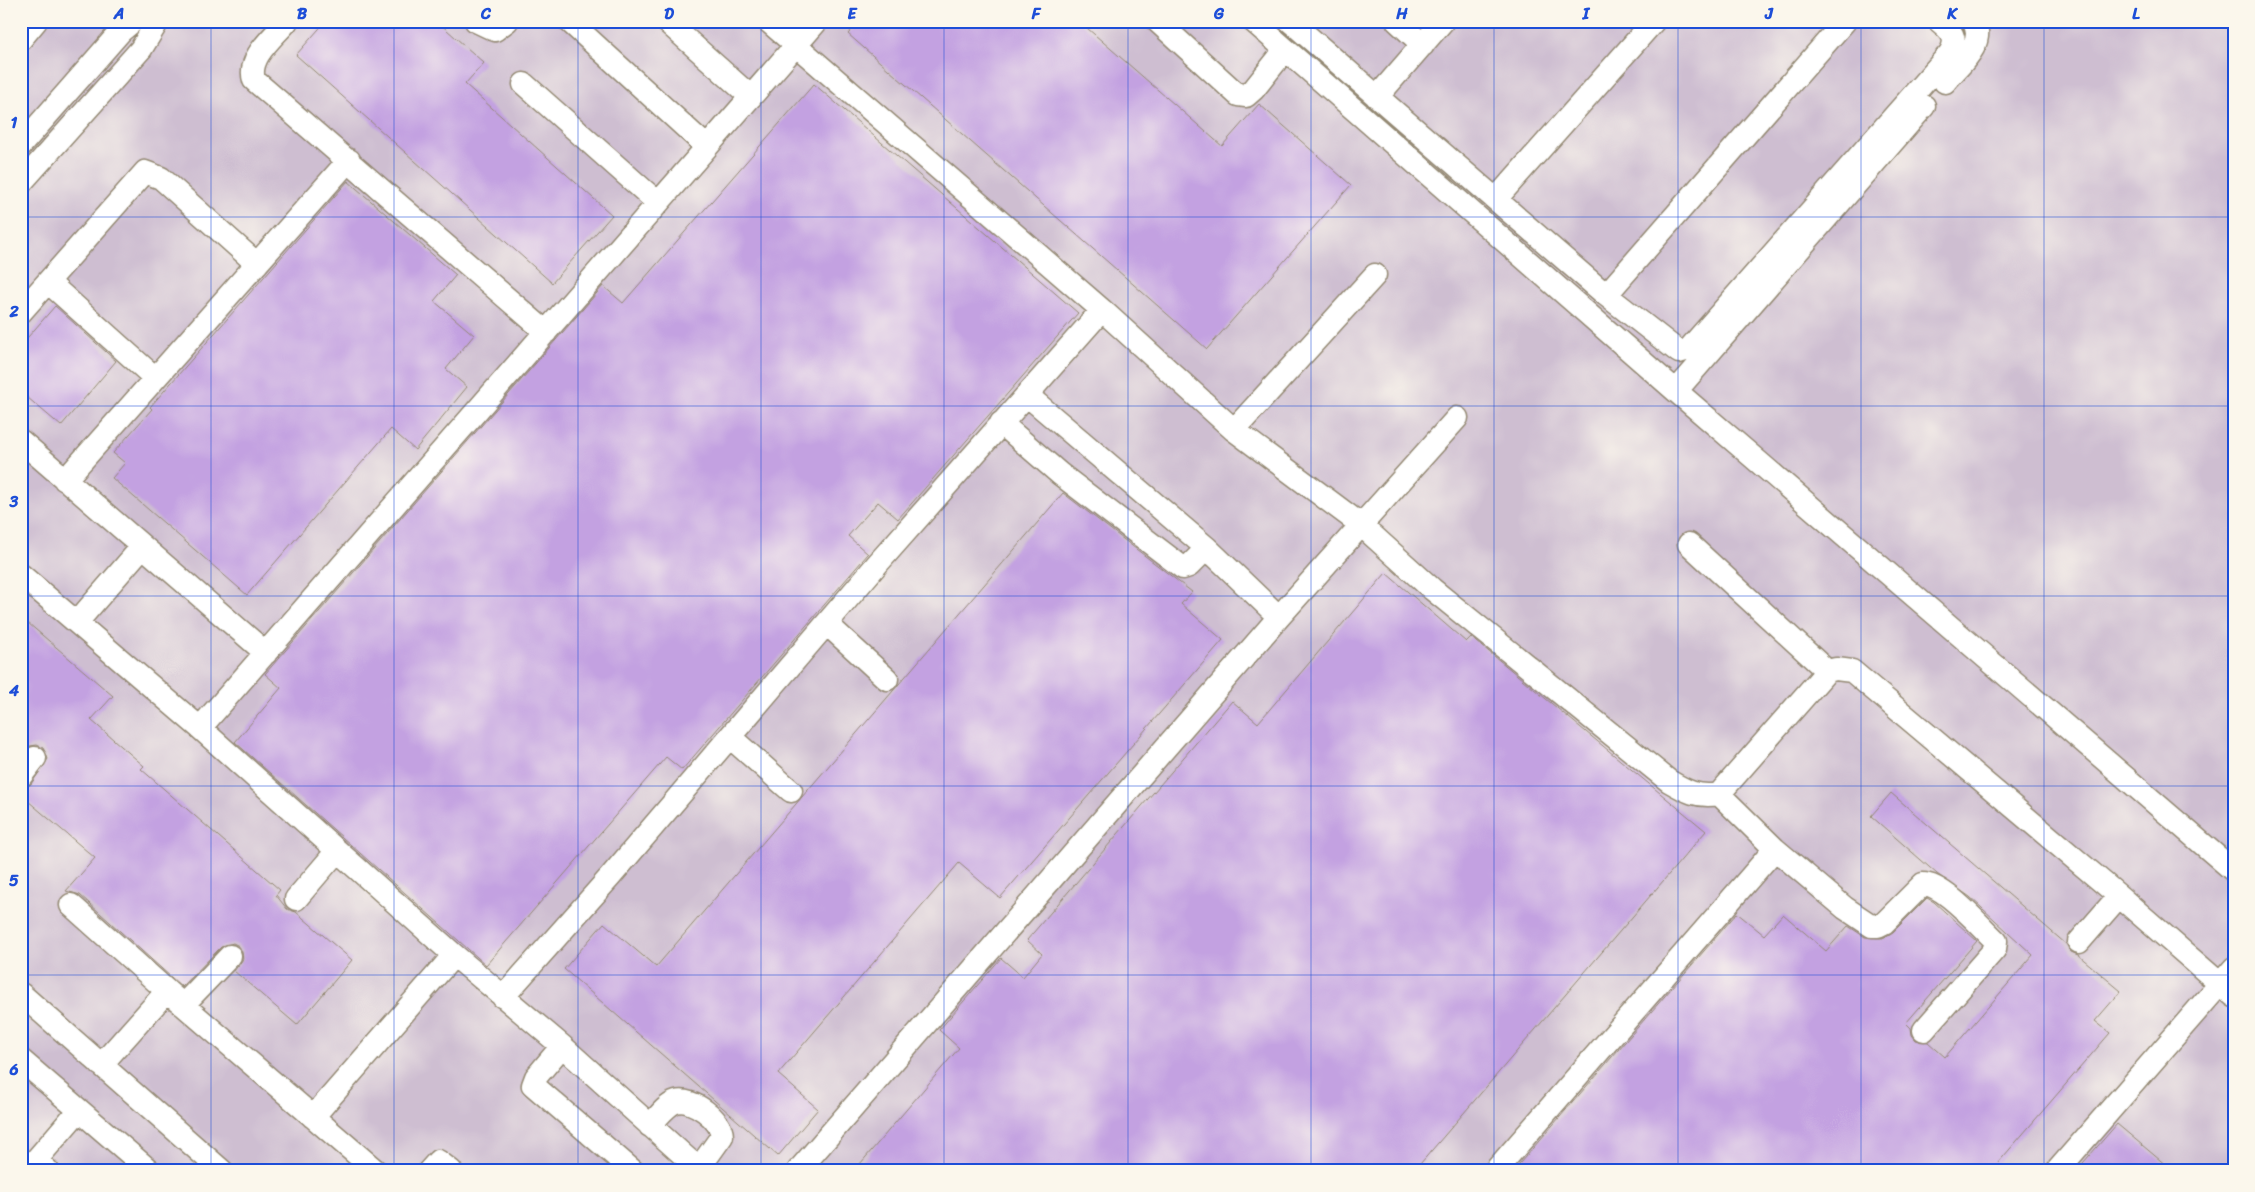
<svg xmlns="http://www.w3.org/2000/svg" width="2255" height="1192" viewBox="0 0 2255 1192" font-family="Sriracha,sans-serif">
<style>
.industrial{fill:#cebed1}
.building{fill:#c3a1e1}
.lines{fill:none;stroke-linecap:round;stroke-linejoin:round}
.minor-casing{stroke:#938872;stroke-width:25}
.minor{stroke:#fff;stroke-width:22}
.grid{fill:none;stroke:#1d4ed8;stroke-width:1;stroke-opacity:0.55}
.neatline{fill:none;stroke:#1d4ed8;stroke-width:2}
.grid-label{font-size:16px;text-anchor:middle;font-weight:bold;fill:#1d4ed8}
</style>
<rect width="100%" height="100%" fill="#fbf7ec"/>
<filter id="ink" filterUnits="userSpaceOnUse"><feTurbulence type="fractalNoise" baseFrequency=".02" numOctaves="2"/><feDisplacementMap in="SourceGraphic" scale="10" xChannelSelector="R" yChannelSelector="G"/><feConvolveMatrix kernelMatrix="1 2 1 2 8 2 1 2 1" color-interpolation-filters="sRGB"/></filter>
<filter id="wash" filterUnits="userSpaceOnUse"><feTurbulence type="fractalNoise" baseFrequency=".0096" numOctaves="4" result="noise"/><feDisplacementMap in="SourceGraphic" scale="20" xChannelSelector="R" yChannelSelector="G"/><feGaussianBlur stdDeviation="1.12" result="paint"/><feColorMatrix in="noise" values="0 0 0 0 0 0 0 0 0 0 0 0 0 0 0 0 0 1.4 0 .05"/><feComposite in="paint" operator="in"/></filter>
<g filter="url(#wash)">
<rect width="100%" height="100%" fill="#ebe5c7"/>
<path class="industrial" d="M21,21H2234V1171H21Z"/>
<g id="blocks">
<path class="building" d="M326,21H437L484,63L465,84L612,215L552,283L296,55Z
M860,21H1079L1222,146L1259,104L1351,185L1207,349L848,34Z
M814,84L1078,313L898,519L878,502L848,536L868,554L682,770L666,757L486,965L235,742L281,688L265,674L603,286L623,303Z
M348,181L456,275L434,301L474,335L446,369L467,387L415,450L391,429L247,595L112,478L125,463L113,453L152,409L150,407Z
M55,306L116,361L61,426L21,392V345Z
M1063,493L1192,592L1181,604L1223,640L1000,898L959,863L778,1074L818,1109L778,1156L564,969L604,923L656,967Z
M1386,573L1466,642L1471,637L1706,831L1414,1171H854L959,1048L939,1030L1001,958L1023,977L1042,954L1027,940L1232,701L1258,723Z
M21,617L113,696L91,720L144,766L141,769L280,890L276,895L287,909L296,912L352,960L297,1025L234,971L243,959L242,952L239,946L233,943L221,947L182,987L80,895L66,891L95,858L21,795V789L31,784L48,759L43,748L37,745L30,746L21,754Z
M1891,793L2066,944L2071,952L2078,955L2121,991L2095,1021L2110,1033L1991,1171H1513L1737,913L1764,935L1783,914L1826,951L1848,926L1865,937L1883,938L1893,932L1927,898L1934,902L1977,941L1906,1023L1911,1028L1912,1035L1916,1040L1928,1042L1945,1057L2033,955L1970,897L1937,874L1871,816Z
M2117,1124L2173,1171H2076Z"/>
</g>
</g>
<g filter="url(#ink)">
<use href="#blocks" fill-opacity="0" stroke="#938872" stroke-width="1"/>
<g class="lines">
<g class="minor-casing">
<path id="minor" d="M287,21C274,37 247,57 254,80L546,332
M476,21L495,30L507,21
M569,21L707,147
M666,21L751,97
M768,21L1102,310L1234,430L1360,524L1432,589L1669,781C1686,791 1698,798 1719,794L1775,849L1845,908L1872,926H1878L1884,923L1923,884C1944,884 1980,926 1996,941L1995,949L1924,1030
M1157,21L1238,95L1246,96L1254,89L1285,50
M1253,21L1676,391L2234,871
M1290,21L1606,295L1679,352L1689,349L1950,53C1959,38 1951,31 1939,21
M1397,21L1423,45
M21,39L36,21
M1945,82C1958,66 1988,43 1973,21
M524,84L658,203
M1377,97L1443,21
M21,145L121,31L133,21
M21,183L141,49L158,21
M1496,199L1654,21
M48,282L155,378
M1606,295L1845,21
M21,312L145,172L161,178L257,264
M1676,391L1924,106
M1028,396L1207,548L1279,617
M1001,423L1060,474L1183,568L1189,566L1207,548
M1234,430L1375,275
M21,441L266,653
M65,480L349,160
M1689,544L1827,671
M21,575L200,728L454,955L562,1046L701,1171
M77,622L142,547
M827,624L887,679
M200,728L817,21
M730,737L791,791
M21,776L35,758
M1719,794L1827,671L1836,669L1852,671L2119,896L2234,996
M296,899L337,851
M71,905L167,991
M2079,942L2119,896
M21,994L222,1171
M503,997L610,877L879,562L1102,310
M183,1005L230,956
M562,1046L536,1077L533,1085L633,1171
M21,1060L150,1171
M101,1065L167,991L376,1171
M313,1117L454,955
M650,1126C657,1118 666,1105 676,1102C692,1097 722,1120 722,1136L697,1171
M48,1171L36,1160L79,1110
M429,1171L438,1161L451,1171
M798,1171L1279,617L1457,418
M1495,1171L1775,849
M2057,1171L2234,968"/>
</g>
<use href="#minor" class="minor"/>
</g>
</g>
<path class="grid" d="M211,21V1171M394,21V1171M578,21V1171M761,21V1171M944,21V1171M1128,21V1171M1311,21V1171M1494,21V1171M1678,21V1171M1861,21V1171M2044,21V1171M21,217H2234M21,406H2234M21,596H2234M21,786H2234M21,975H2234"/>
<rect width="2255" height="1192" fill="none" stroke="#fbf7ec" stroke-width="55"/>
<rect x="28" y="28" width="2200" height="1136" class="neatline"/>
<g class="grid-label">
<text x="119" y="19">A</text>
<text x="302" y="19">B</text>
<text x="486" y="19">C</text>
<text x="669" y="19">D</text>
<text x="852" y="19">E</text>
<text x="1036" y="19">F</text>
<text x="1219" y="19">G</text>
<text x="1402" y="19">H</text>
<text x="1586" y="19">I</text>
<text x="1769" y="19">J</text>
<text x="1952" y="19">K</text>
<text x="2136" y="19">L</text>
<text x="14" y="128">1</text>
<text x="14" y="317">2</text>
<text x="14" y="507">3</text>
<text x="14" y="696">4</text>
<text x="14" y="886">5</text>
<text x="14" y="1075">6</text>
</g>
</svg>
